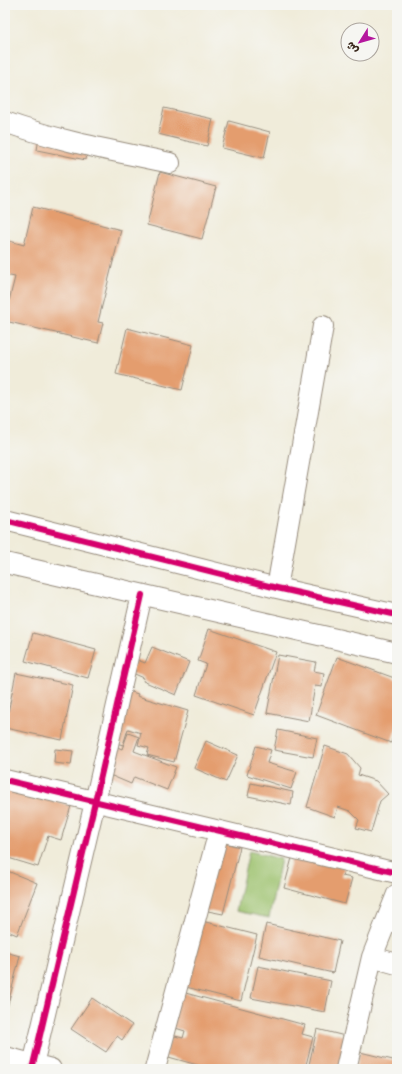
<svg xmlns="http://www.w3.org/2000/svg" width="402" height="1074" viewBox="0 0 402 1074" font-family="Delius,'Playpen Sans Arabic',sans-serif">
<style>
.green{fill:#9bc16c;stroke:#6b7645}
.building{fill:#e49d6e}
.lines{fill:none;stroke-linecap:round;stroke-linejoin:round}
.minor-casing{stroke:#968b7c;stroke-width:22}
.minor{stroke:#fff;stroke-width:20}
.cycleway-casing{stroke:#f6f6f2;stroke-width:8}
.cycleway{stroke:#d6006c;stroke-width:6}
</style>
<rect width="100%" height="100%" fill="#f6f6f2"/>
<filter id="ink" filterUnits="userSpaceOnUse"><feTurbulence type="fractalNoise" baseFrequency=".025" numOctaves="2"/><feDisplacementMap in="SourceGraphic" scale="8" xChannelSelector="R" yChannelSelector="G"/><feConvolveMatrix kernelMatrix="1 2 1 2 8 2 1 2 1" color-interpolation-filters="sRGB"/></filter>
<filter id="wash" filterUnits="userSpaceOnUse"><feTurbulence type="fractalNoise" baseFrequency=".012" numOctaves="4" result="noise"/><feDisplacementMap in="SourceGraphic" scale="16" xChannelSelector="R" yChannelSelector="G"/><feGaussianBlur stdDeviation="0.9" result="paint"/><feColorMatrix in="noise" values="0 0 0 0 0 0 0 0 0 0 0 0 0 0 0 0 0 1.4 0 .05"/><feComposite in="paint" operator="in"/></filter>
<g filter="url(#wash)">
<rect width="100%" height="100%" fill="#f0ecda"/>
<path class="green" d="M249,851L281,859L269,918L236,911Z"/>
<g id="blocks">
<path class="building" d="M164,108L213,119L207,146L158,134Z
M229,121L270,132L264,158L222,148Z
M39,138L88,147L86,160L37,150Z
M160,172L216,187L202,239L147,225Z
M33,207L121,230L98,322L103,323L98,343L5,321V299L9,301L15,277L5,275L6,240L24,245Z
M127,328L193,345L182,390L116,374Z
M209,629L276,652L254,715L196,695L206,664L198,661Z
M33,633L96,650L88,678L25,661Z
M152,647L189,662L176,695L143,681L144,678L130,672L135,659L145,663Z
M278,655L316,662L314,671L324,673L322,687L315,686L309,721L267,713Z
M337,657L397,679V726L391,743L316,715Z
M16,673L73,685L62,740L5,728Z
M125,690L138,694L137,696L188,711L174,762L147,755L149,748L138,745L141,733L128,729L123,745L110,741Z
M278,730L317,738L313,757L274,750Z
M128,733L139,737L134,751L176,767L167,790L134,777L131,784L105,773L115,746L122,749Z
M206,741L238,755L226,782L194,768Z
M256,746L271,750L267,763L297,772L291,789L247,775Z
M325,746L348,754L360,768L358,775L376,781L388,794L380,801L371,832L356,828L359,820L350,811L338,807L335,817L307,807Z
M55,749L73,751L71,765L54,763Z
M251,783L293,792L291,805L248,796Z
M5,785L71,806L61,840L48,836L38,867L5,857Z
M220,842L240,847L223,914L203,910Z
M293,854L345,868L342,876L352,878L345,904L284,888Z
M5,870L37,883L17,935L5,930Z
M198,920L257,935L241,1001L182,986Z
M266,924L340,941L333,973L259,956Z
M5,952L20,956L7,1008H5Z
M258,966L331,981L325,1012L251,998Z
M178,991L305,1025L302,1034L313,1037L305,1069H212L165,1056L171,1035L183,1038L185,1031L169,1026Z
M92,998L132,1025L122,1040L117,1036L106,1052L71,1029Z
M317,1029L349,1037L342,1069H308Z
M360,1052L397,1061V1069H356Z"/>
</g>
</g>
<g filter="url(#ink)">
<use href="#blocks" fill-opacity="0" stroke="#968b7c" stroke-width="1"/>
<g class="lines">
<g class="minor-casing">
<path id="minor" d="M5,122C58,141 115,151 170,163
M5,520L277,588L397,615
M5,563L397,653
M277,588L323,326
M5,780L397,873
M372,957L397,964
M5,1057L51,1069
M32,1069L95,802L142,595
M155,1069L219,831
M346,1069L372,957L397,894"/>
</g>
<use href="#minor" class="minor"/>
<g class="cycleway-casing">
<path id="cycleway" d="M5,520L277,588L397,615
M5,780L397,873
M32,1069L95,802L142,595"/>
</g>
<use href="#cycleway" class="cycleway"/>
</g>
</g>
<rect width="402" height="1074" fill="none" stroke="#f6f6f2" stroke-width="20"/>
<g transform="translate(360 42) rotate(233)"><circle r="19" fill="#f6f6f2" stroke="#aba49d"/>
<path d="M0-3L7 15L0 10L-7 15Z" fill="#b5179e"/>
<text y="-6" font-size="11" font-weight="bold" text-anchor="middle" fill="#3b2a1e">ش</text>
</g>
</svg>
